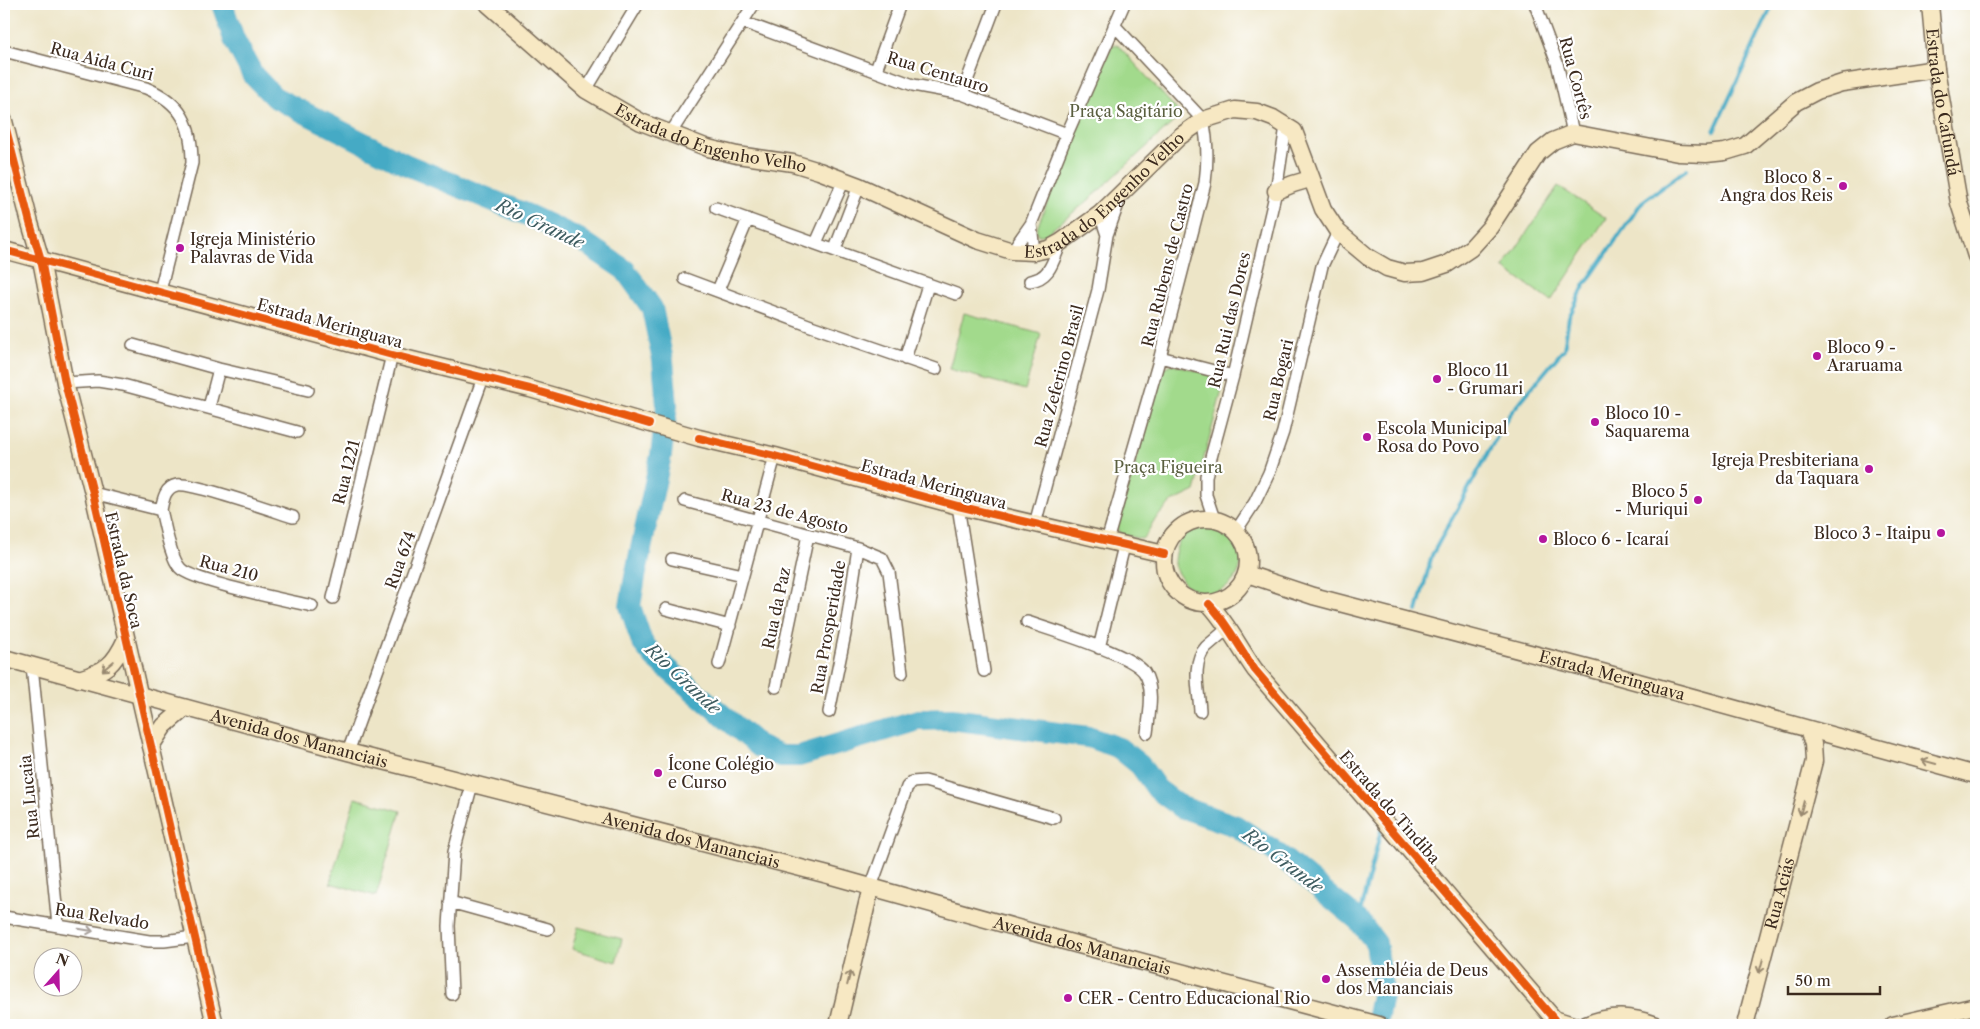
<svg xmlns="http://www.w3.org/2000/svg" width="1980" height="1029" viewBox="0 0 1980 1029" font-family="'Libre Caslon Text',serif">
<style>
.green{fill:#a2da8c;stroke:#6e8255}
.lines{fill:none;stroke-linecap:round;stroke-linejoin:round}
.stream{stroke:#45aac5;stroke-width:4}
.river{stroke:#45aac5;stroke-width:22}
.street-casing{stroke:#796b59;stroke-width:14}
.secondary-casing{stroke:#796b59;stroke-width:19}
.street{stroke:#fff;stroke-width:11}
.secondary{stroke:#f7e8c3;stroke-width:16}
.cycleway-casing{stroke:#fff;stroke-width:11}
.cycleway{stroke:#e8590c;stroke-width:8}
.oneway{stroke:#998970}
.oneway2{stroke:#a79f9a}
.poi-dot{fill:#b5179e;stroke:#fff;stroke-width:2}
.labels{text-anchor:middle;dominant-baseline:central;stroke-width:4.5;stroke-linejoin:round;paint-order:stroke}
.street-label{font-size:16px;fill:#3b2a1e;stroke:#fff}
.park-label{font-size:16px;fill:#5a5f3f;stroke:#fff}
.poi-label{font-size:16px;fill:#3b2a1e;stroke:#fff;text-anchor:start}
.water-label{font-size:18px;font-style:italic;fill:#3f5d61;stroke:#fff}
</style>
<rect width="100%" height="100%" fill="#fff"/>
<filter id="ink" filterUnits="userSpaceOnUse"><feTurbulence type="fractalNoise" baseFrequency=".02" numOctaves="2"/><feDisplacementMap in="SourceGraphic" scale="10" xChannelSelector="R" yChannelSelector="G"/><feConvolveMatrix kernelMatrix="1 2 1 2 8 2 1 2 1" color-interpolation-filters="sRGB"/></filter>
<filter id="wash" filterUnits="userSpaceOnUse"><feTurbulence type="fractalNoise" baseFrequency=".0096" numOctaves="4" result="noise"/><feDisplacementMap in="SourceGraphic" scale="20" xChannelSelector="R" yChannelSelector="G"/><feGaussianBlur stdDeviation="1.12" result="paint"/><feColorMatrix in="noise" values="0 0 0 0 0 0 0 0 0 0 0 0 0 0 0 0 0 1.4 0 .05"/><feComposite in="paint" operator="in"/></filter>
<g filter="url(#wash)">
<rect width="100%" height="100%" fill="#ede5c7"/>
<path class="green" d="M1112,45H1118L1177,110L1180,116L1090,199L1045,235H1038L1036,230Z
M1558,186L1606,218L1551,301L1503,268Z
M964,313L1041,334L1025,390L949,369Z
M1173,364L1218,377L1223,381V387L1195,491L1170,503L1153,522L1145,537L1141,539L1120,534L1117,528L1161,373L1165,367Z
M1204,526C1214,527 1226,528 1233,535C1257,559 1228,606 1195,590C1188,586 1184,585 1181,578C1178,574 1175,569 1174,564C1174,554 1177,539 1187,533C1192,530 1199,528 1204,526Z
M355,798L401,811L376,896L330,883Z
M578,927L622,939L616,962L572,949Z"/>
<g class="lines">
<path class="stream" d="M1714,131L1773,4
M1417,611L1432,555L1509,415L1564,349L1569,317L1584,286L1642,202L1687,169
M1358,920L1381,830"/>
<path class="river" d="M222,4L234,39L253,75L274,97L407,165L530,216L579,239L625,270L652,308L663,361L667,405L661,455L635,577L630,606L642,642L655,658L760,747L780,756H799L918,720L951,719L1088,737L1119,748L1140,765L1157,789L1181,807L1236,826L1273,850L1358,920L1376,943L1383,991L1376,1025"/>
</g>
</g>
<g filter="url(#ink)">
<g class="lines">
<g class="street-casing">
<path id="street" d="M1535,4L1557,63L1573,133
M743,22L913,85L962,94L1067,134
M4,51L146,88C182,103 192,125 192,163L160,291
M876,70L900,4
M586,90L638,4
M962,94L996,4
M670,134L754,4
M716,208L956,294
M1031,224L1034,252
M1107,235L1121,196
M816,243L844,180
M835,249L859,186
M1012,251L1031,224L1067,134L1124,4
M685,279L811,326L936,369
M1030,281C1051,278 1053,260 1061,242
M718,290L748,219
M133,345L219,369L308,390
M1160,357L1233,376
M905,359L928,285
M65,383L98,381L123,385L297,432
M209,407L219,369
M93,493L161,510C165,525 170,557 180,568C191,581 290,601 312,606
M685,501L858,548L882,558L889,572L902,673
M958,506L984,671
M161,510C163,500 165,487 177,485C191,482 274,511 293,517
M1214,519L1206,495V476L1233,376L1276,191L1286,126
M1035,524L1098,290L1107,235L1100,214
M1236,531L1255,502L1269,473L1283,432L1322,266L1338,232
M1107,541L1160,357L1205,183C1208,160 1208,141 1203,120L1114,25
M672,559L743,575
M333,598L392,355
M666,609L730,626
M1027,622C1051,630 1131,654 1144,672C1155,688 1149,715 1147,733
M1099,648L1124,546
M719,664L775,456
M32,666L58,925
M776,687L808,535
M1200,711C1199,691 1191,663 1206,647C1213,641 1220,635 1227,629
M829,712L845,634L858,548
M348,752L483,378
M871,887L907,787L912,782L925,781L1054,818
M450,902L548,929
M4,917L149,941H164L194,937
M452,994L449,926L454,852L472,784"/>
</g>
<g class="secondary-casing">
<g id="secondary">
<path id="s1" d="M488,4L586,90L641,122L708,148L737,155L793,163L819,171L859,186L977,240L1012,251L1034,252L1048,249L1061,242L1100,214L1179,137L1203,120L1235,110L1257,112L1273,118L1294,131L1323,209L1338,232L1368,257L1387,268L1405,273L1423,272L1447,264L1471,248L1490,227L1538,153L1553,141L1573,133L1678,153L1706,154L1725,152L1745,146L1796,102L1817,91L1842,83L1936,69"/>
<path id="s2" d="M1930,4L1936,69L1959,203L1976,256"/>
<path d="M4,121L30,223L41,260L65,383L93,493L215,1025"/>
<path d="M1276,191L1293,184L1310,179"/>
<path d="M4,250L392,355L530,389L699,438L775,456L958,506L1164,554"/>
<circle cx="1206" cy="561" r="42"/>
<path id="s3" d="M1247,574L1313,596L1602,672L1976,775"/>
<path d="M1209,604C1226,621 1240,649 1255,670L1554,1019L1556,1025"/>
<path id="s4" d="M4,658L348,752L828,875L1068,942L1379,1025"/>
<path d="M79,679C106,671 114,665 126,639"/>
<path d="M151,746L164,726L185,708"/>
<path d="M1554,1019L1573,1025"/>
<path d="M838,1025L871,887"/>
<path d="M1586,1025C1610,1014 1632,1016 1656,1025"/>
<path id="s5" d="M1745,1025L1814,761L1813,744L1808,730"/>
<path d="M1893,1025L1976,1006"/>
</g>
</g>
<use href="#street" class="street"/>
<use href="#secondary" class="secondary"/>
<g class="cycleway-casing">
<path id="cycleway" d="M4,121L30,223L41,260L65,383L93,493L215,1025
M4,250L392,355L530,389L649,424
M699,438L775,456L958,506L1164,554
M1209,604C1226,621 1240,649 1255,670L1554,1019L1556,1025"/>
</g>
<use href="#cycleway" class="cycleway"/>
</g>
<defs><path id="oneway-shaft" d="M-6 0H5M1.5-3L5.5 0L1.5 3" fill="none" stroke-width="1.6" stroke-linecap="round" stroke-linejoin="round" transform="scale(1.25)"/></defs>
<g class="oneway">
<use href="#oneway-shaft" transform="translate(108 666) rotate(140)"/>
<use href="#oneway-shaft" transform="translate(1929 762) rotate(-165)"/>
<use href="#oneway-shaft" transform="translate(1802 808) rotate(105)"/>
<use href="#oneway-shaft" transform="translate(1761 966) rotate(105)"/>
<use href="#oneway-shaft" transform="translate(849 978) rotate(-76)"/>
</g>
<use class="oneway2" href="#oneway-shaft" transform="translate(86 930) rotate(10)"/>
</g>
<g class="poi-dot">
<circle cx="1843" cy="186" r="5"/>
<circle cx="180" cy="248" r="5"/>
<circle cx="1817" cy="356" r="5"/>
<circle cx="1437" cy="379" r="5"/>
<circle cx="1595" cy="422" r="5"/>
<circle cx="1367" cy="437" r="5"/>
<circle cx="1869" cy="469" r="5"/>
<circle cx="1698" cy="500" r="5"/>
<circle cx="1941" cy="533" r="5"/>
<circle cx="1543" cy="539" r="5"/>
<circle cx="658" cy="773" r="5"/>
<circle cx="1326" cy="979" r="5"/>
<circle cx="1068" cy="998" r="5"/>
</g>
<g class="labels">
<g class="street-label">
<text transform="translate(102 61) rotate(15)">Rua Aida Curi</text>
<text transform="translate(938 72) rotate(17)">Rua Centauro</text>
<text transform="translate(1576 78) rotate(75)">Rua Cortês</text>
<text stroke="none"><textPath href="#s2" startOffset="99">Estrada do Cafundá</textPath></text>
<text stroke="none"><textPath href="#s1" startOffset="266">Estrada do Engenho Velho</textPath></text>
<text stroke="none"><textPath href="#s1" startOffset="701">Estrada do Engenho Velho</textPath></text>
<text transform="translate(1167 265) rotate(-76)">Rua Rubens de Castro</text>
<text transform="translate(1229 320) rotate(-77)">Rua Rui das Dores</text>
<text transform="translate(330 323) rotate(15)">Estrada Meringuava</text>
<text transform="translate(1059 376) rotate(-75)">Rua Zeferino Brasil</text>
<text transform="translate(1278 380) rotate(-77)">Rua Bogari</text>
<text transform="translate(346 472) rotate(-76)">Rua 1221</text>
<text transform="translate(934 484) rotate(15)">Estrada Meringuava</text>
<text transform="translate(785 511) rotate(15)">Rua 23 de Agosto</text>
<text transform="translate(400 560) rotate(-70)">Rua 674</text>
<text transform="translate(229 568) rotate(15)">Rua 210</text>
<text transform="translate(124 570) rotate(77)">Estrada da Soca</text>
<text transform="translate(776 608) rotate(-78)">Rua da Paz</text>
<text transform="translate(828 627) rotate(-80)">Rua Prosperidade</text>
<text stroke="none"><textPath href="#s3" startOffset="379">Estrada Meringuava</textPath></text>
<text stroke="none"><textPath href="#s4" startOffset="306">Avenida dos Mananciais</textPath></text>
<text transform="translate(29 797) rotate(-96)">Rua Lucaia</text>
<text transform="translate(1390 807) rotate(49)">Estrada do Tindiba</text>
<text stroke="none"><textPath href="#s4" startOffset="711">Avenida dos Mananciais</textPath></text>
<text stroke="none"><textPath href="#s5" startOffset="136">Rua Aciás</textPath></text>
<text transform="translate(102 916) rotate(9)">Rua Relvado</text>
<text stroke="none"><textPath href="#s4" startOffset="1116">Avenida dos Mananciais</textPath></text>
</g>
<g class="park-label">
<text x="1126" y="111">Praça Sagitário</text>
<text x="1168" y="467">Praça Figueira</text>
</g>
<g class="poi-label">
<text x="1833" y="177" text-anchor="end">Bloco 8 -<tspan x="1833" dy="18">Angra dos Reis</tspan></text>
<text x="190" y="239">Igreja Ministério<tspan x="190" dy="18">Palavras de Vida</tspan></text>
<text x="1827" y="347">Bloco 9 -<tspan x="1827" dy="18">Araruama</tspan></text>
<text x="1447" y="370">Bloco 11<tspan x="1447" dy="18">- Grumari</tspan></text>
<text x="1605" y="413">Bloco 10 -<tspan x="1605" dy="18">Saquarema</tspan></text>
<text x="1377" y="428">Escola Municipal<tspan x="1377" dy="18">Rosa do Povo</tspan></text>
<text x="1859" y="460" text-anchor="end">Igreja Presbiteriana<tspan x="1859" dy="18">da Taquara</tspan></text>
<text x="1688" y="491" text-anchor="end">Bloco 5<tspan x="1688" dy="18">- Muriqui</tspan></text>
<text x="1931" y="533" text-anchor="end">Bloco 3 - Itaipu</text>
<text x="1553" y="539">Bloco 6 - Icaraí</text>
<text x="668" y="764">Ícone Colégio<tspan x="668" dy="18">e Curso</tspan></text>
<text x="1336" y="970">Assembléia de Deus<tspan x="1336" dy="18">dos Mananciais</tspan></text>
<text x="1078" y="998">CER - Centro Educacional Rio</text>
</g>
<g class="water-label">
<text transform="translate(540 224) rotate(25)">Rio Grande</text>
<text transform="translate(683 679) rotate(43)">Rio Grande</text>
<text transform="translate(1283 861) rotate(37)">Rio Grande</text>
</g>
</g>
<rect width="1980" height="1029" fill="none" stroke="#fff" stroke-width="20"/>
<g transform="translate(58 972) rotate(20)"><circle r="24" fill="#ffffff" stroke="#b1aaa5"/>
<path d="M0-4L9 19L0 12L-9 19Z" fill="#b5179e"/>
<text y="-8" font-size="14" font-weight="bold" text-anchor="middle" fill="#3b2a1e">N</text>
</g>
<path d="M1788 986v8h92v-8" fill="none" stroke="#3b2a1e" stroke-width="2.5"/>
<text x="1795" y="986" font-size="15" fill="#3b2a1e" stroke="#ffffff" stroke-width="4" paint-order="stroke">50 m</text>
</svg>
